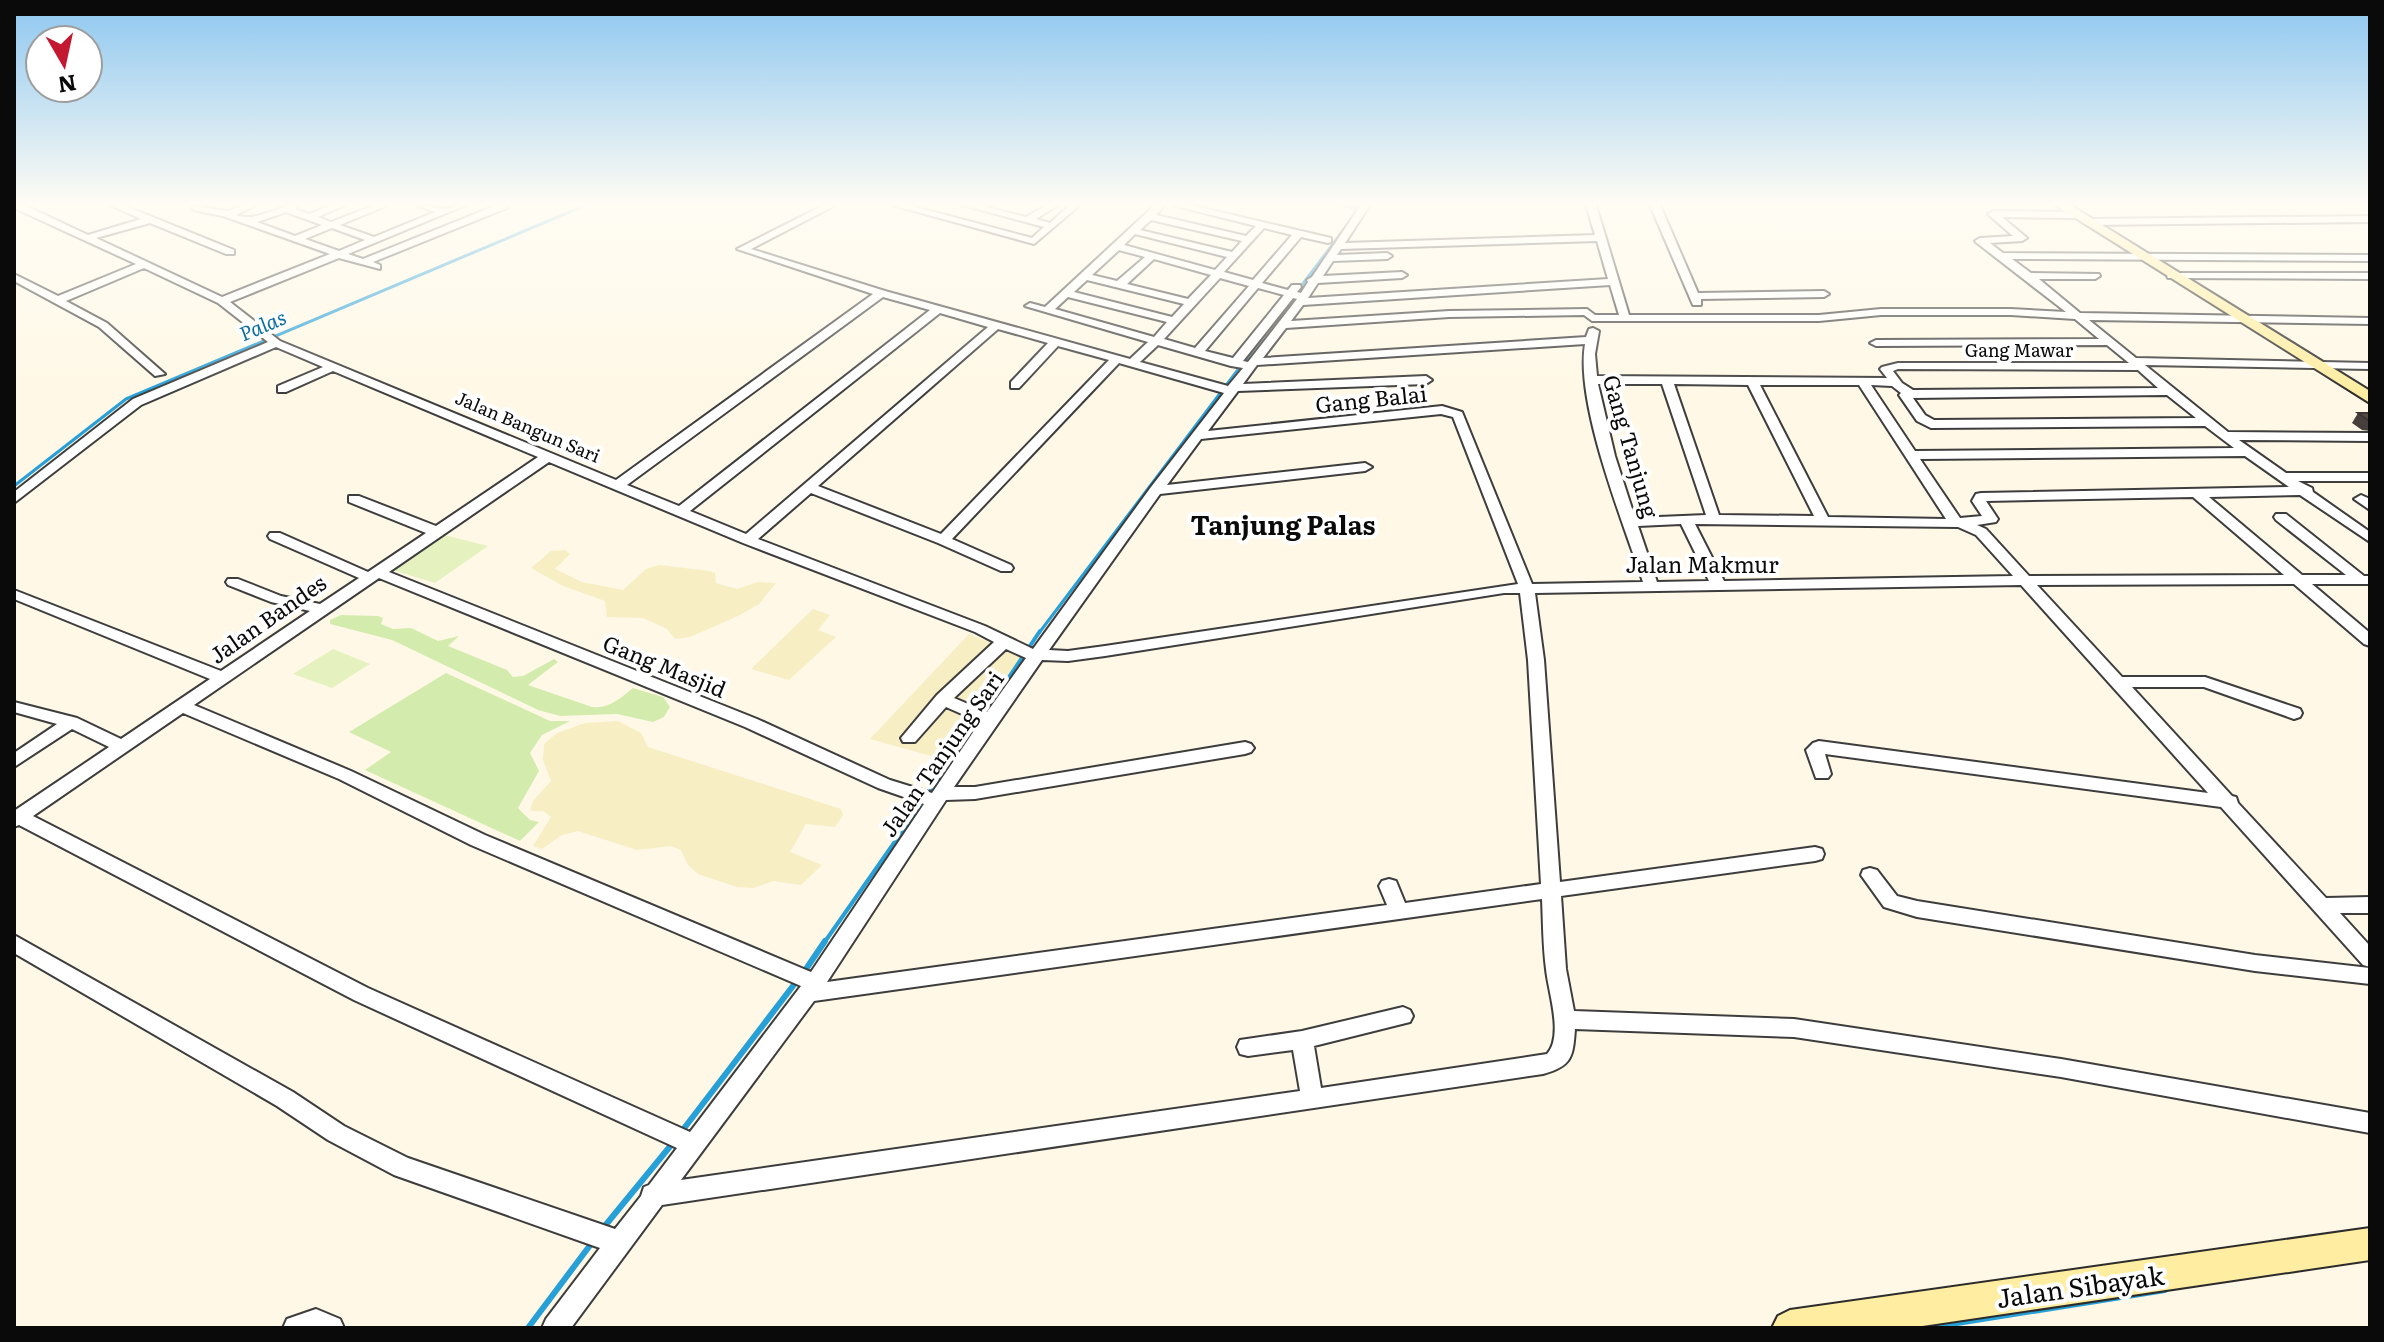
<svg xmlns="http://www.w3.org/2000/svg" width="2384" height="1342" viewBox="0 0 2384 1342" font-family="Literata,serif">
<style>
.farmland{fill:#f7eec4}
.green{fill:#d3ecad}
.pitch{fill:#e5f2c0}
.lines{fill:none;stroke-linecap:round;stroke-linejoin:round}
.stream-far2{stroke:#27a0d8;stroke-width:3}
.stream-far1{stroke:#27a0d8;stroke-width:4}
.stream{stroke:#27a0d8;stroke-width:6}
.street-casing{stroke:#3d3d3d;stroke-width:4}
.secondary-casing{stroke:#2c2c2c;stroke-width:4}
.street{fill:#fff;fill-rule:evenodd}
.secondary{fill:#ffeda1;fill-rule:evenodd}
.wall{fill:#473f3b}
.building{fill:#534945;stroke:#3a3330;stroke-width:2}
.labels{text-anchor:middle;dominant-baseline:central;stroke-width:8;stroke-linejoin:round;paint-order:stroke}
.far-street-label{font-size:18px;fill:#0a0a0a;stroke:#fff}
.far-water-label{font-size:20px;font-style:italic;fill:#0b6ea3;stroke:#fff}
.street-label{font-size:22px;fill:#0a0a0a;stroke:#fff}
.quarter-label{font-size:26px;font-weight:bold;fill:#0a0a0a;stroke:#fff}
.near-street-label{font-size:26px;fill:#0a0a0a;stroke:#fff}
</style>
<rect width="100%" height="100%" fill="#fff8e6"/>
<path class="farmland" d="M565,550L570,554L555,569L582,582L623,590L646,569L659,565L710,571L715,573L716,583L737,589L758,582L776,583L759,604L738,616L690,637L675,639L667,629L643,618L607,617L605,601L563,586L531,568L551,551Z
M813,609L830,615L818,630L836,637L789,680L751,669Z
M969,634L1028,657L953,762L870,739Z
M618,721L641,733L648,747L841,809L843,815L835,827L806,824L790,852L822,865L801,885L774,881L753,888L737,887L698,874L688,865L681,850L671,846L637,850L578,831L562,835L542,849L533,846L551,817L543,811H530L533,801L551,781L543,760L544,744L557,733L585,723Z"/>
<path class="green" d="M341,615L378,616L383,618L381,624L393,629L411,628L438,641L459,636L448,646L507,670L513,677L523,676L554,659L558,662L528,685L592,707C610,709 620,698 633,688L663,697L670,707L664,717L653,722L617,714L560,716L538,710L392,640L330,624V620Z
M446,673L550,721H570L542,735L530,753L539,771L518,808L530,820L539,822L520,841L365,770L391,752L349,732Z"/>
<path class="pitch" d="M444,535L488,546L435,583L392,570Z
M333,649L370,664L332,688L293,674Z"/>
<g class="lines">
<path class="stream-far2" d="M1339,205L1359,209
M14,486L126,399L586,205
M1039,633L1354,216"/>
<path class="stream-far1" d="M985,713L1040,631
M824,943L980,720"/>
<path class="stream" d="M804,972L825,941
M682,1131L796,982
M604,1227L672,1144
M528,1328L594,1240
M1926,1328L2165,1290"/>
<g class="street-casing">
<path id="street" d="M14,205H24L88,235L141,219L110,205H123L234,250V254H226L150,223L96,238L222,297L330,254L223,216L193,210V206L228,211L243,205H256L236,215C258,223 276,205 299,205L295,209L309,214L332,205H345L318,217L331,222L375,205H388L340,225L374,237L435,212L416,205C425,205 436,209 445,209C452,208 458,205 466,205L348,254L363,259L497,205H508L507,208L373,262L380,265V269L339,258L230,302L280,341L616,480L873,294L737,249L824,205H836L751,249L885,291L1130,359L1148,342L1025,306L1030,303L1045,307L1155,205H1165L1156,215L1246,236L1256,226L1172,205H1190L1331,238V242L1328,243L1301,237L1262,283L1288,290L1292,285H1300L1301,287L1297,292L1301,293L1308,282L1307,280L1312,277L1361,205H1370L1345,243L1595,235L1586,205H1596L1629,315H1819L1881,309H2011L2066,312L1977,243L1975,241L1980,238L2013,236L1990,216L1988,214L1993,211L2075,212L2080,215L2075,218L2002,217L2027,238L2022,241L1990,243L2003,253L2370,255V261L2012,259L2031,273L2099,274L2100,276L2095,279H2039L2080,313L2370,318V324L2089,320L2136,358L2370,363V369L2145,365L2228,432L2370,433V441L2239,440L2286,473H2370V481H2298L2312,488L2313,492L2370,532V542L2300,495L2209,497L2302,575H2346L2276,520L2274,517L2276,514H2286L2364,576H2370V584H2312L2370,633V646L2364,644L2294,584L2037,585L2122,677H2205L2300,709L2302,713L2300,717L2294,719L2204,687H2132L2232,796L2236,797L2238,803L2326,898L2370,897V913H2340L2370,946V967L2363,965L2221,807L1825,754L1831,774L1828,778H1816L1806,750L1813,743L1819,741L2208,793L2021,585L1535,593L1544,660L1560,882L1815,847L1822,849L1824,854L1822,859L1815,861L1561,896L1566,969L1574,1011L1794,1019L2061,1059L2370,1113V1133L2061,1077L1794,1037L1575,1029C1573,1057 1572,1066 1543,1074L662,1205L571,1328H542L546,1319L600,1248L394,1175L328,1140L277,1106L14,953V935L293,1092L344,1126L408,1158L615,1229L641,1196L644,1187L649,1185L677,1148L354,1000L19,825L14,827V811L109,747L72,729L14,767V753L57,724L14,712V702L77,718L121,739L210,679L14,599V590L221,671L310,611L271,602L228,585L226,582L228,579H238L281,596L320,604L359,578L270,539L268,536L270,533H280L368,572L426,533L349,502V496H359L436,526L538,457L333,371L286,392H278V386L323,367L276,347L141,405L14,503V492L133,399L268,342L218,303L144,268L66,301L107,323L165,374L155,376L99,327L14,281V274L58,296L136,264L14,208ZM286,212L322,225L295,236L257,222ZM1151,220L1242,241L1232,252L1140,230ZM332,228L365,240L339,251L305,239ZM1264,228L1292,235L1253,280L1224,272ZM1135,234L1227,257L1215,270L1124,245ZM1597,241L1608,279L1308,298L1318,283L1402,278L1407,275L1402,272L1323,276L1333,261L1387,259L1392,256L1387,253L1337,255L1341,249ZM1119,250L1145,257L1117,281L1092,275ZM1154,259L1211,275L1188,299L1127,284ZM1220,278L1249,286L1195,348L1164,339ZM1087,280L1184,304L1172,317L1074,292ZM1610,285L1619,315H1595L1587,309L1449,311L1291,321L1303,305ZM1258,288L1284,295L1233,358L1205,351ZM883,297L930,310L679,506L627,485ZM1068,297L1167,322L1154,337L1055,309ZM1293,298L1297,299L1248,362L1243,361ZM940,313L988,327L746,534L690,511ZM1584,315L1592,321H1819L1881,315H2011L2075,319L2099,339L1876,340L1870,343L1876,346L2107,345L2129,363H1898L1882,367L1880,369L1887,378L1597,376L1595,354L1599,331L1593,328L1589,329L1586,337L1263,358L1286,328L1449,317ZM998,329L1048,343L1011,382V388H1019L1058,346L1109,360L941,534L818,486ZM1585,344C1575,404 1623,522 1643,582L1532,584L1462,412L1442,406L1208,431L1238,391L1426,384L1432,380L1426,376L1243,384L1257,365ZM1158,345L1231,366L1243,368L1228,386L1140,362ZM1119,363L1224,393L1151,487L1033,649L985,626L758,539L811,493L938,543L1001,571H1011L1013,568L1011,565L952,539ZM1898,369L2138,370L2158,388L1913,390L1902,383L1893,371ZM1598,384H1662L1706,515L1635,518L1615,456ZM1674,384L1748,385L1814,516L1719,515ZM1760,385H1859L1946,519L1828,517ZM1871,385L1892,386L1901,393L1899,395L1917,421L1931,428L2205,426L2234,448L1915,451ZM2167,395L2196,418L1934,420L1925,415L1913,398ZM1441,414L1453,417L1518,584L1105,646L1068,651L1049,650L1160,494L1365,471L1372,467L1365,463L1167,485L1201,439ZM2245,456L2289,487L1981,493L1976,494L1972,501L1982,516L1960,518L1920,459ZM549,462L743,543L975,632L994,642L937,695L901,738L903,742H915L946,707L980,722L932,793L890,780L757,719L389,572ZM2193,497L2284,575L2029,576L1986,529L1977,525L1996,522L1998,519L1986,501ZM1681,524L1709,581L1657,582L1638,526ZM1695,524L1958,527L1976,535L2013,576L1724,581ZM379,578L745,727L878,788L924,804L811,972L485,835L351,771L194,705ZM1504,593H1520L1528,660L1541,884L1405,903L1396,881L1389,879L1382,881L1379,886L1387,905L827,982L946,800L975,799L1245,754L1251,752L1254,748L1251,744L1245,742L975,787H954L1042,660L1068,661L1105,656ZM1006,649L1026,658L987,712L954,698ZM183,713L339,779L471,845L801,986L690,1132L368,988L33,816ZM1542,899C1543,922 1543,946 1546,969C1548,991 1564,1036 1547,1054L1321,1088L1314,1046L1410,1022L1413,1016L1410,1010L1403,1007L1302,1031L1240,1040L1237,1047L1240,1054L1248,1056L1293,1050L1300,1091L681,1180L814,1001Z
M892,205H908L1032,238L1044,227L962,205H979L1026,217L1047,205H1058L1036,219L1050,223L1070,205H1080L1034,244Z
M1650,205H1660L1698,293L1824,291L1829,294L1824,297L1701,299V305H1693Z
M2370,216V222L2087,225L2082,222L2087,219Z
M2172,273H2370V279L2168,278L2167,276Z
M2361,495L2370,499V510L2354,499Z
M1870,868L1877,870L1897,896L1917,901L2255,955L2370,968V984L2255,971L1917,917L1884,907L1861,875L1863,870Z
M316,1309L340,1319L344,1328H283L287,1319Z"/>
</g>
<g class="secondary-casing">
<path id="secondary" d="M2055,205H2070L2370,391V403Z
M2370,1228V1260L1909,1328H1772L1778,1316L1790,1310Z"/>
</g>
<use href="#street" class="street"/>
<use href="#secondary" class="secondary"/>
</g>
<path class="wall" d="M2358,413H2370V431L2362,430L2352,423Z"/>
<path class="building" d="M2358,413H2370V421L2368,420Z"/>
<linearGradient id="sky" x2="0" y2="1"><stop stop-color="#8dc7f0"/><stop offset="0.52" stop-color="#fffcf4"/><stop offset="1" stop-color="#fffcf4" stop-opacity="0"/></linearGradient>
<rect width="2384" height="393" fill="url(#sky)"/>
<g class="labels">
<g class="far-street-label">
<text x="2019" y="349">Gang Mawar</text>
<text transform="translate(528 426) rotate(23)">Jalan Bangun Sari</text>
</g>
<g class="far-water-label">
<text transform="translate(262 324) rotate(-23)">Palas</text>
</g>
<g class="street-label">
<text transform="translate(1371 398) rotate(-6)">Gang Balai</text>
<text transform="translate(1632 446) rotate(74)">Gang Tanjung</text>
<text x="1702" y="563">Jalan Makmur</text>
<text transform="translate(267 618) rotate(-35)">Jalan Bandes</text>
<text transform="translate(665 665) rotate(22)">Gang Masjid</text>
<text transform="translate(941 753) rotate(-55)">Jalan Tanjung Sari</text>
</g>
<g class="quarter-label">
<text x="1283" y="523">Tanjung Palas</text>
</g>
<g class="near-street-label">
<text transform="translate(2080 1285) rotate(-8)">Jalan Sibayak</text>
</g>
</g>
<rect width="2384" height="1342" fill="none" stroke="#0a0a0a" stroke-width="32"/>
<g transform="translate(64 64) rotate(171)"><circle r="38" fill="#ffffff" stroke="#9d9d9d" stroke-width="2"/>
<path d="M0-6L14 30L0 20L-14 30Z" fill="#c3182f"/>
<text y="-12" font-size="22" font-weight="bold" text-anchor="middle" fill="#0a0a0a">N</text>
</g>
</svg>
